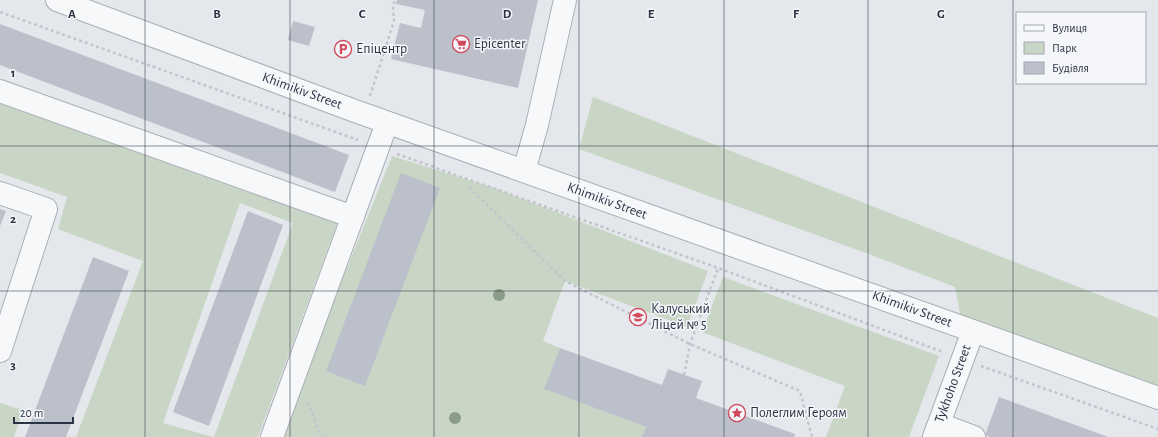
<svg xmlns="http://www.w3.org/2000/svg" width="1158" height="437" viewBox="0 0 1158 437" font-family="'Alegreya Sans',sans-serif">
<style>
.green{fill:#c9d6c5}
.building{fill:#bbc0ca}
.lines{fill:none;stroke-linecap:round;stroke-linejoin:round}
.minor-casing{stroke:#a9aeb7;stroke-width:24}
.path{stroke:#c2c5cb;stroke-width:2.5;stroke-dasharray:3 3;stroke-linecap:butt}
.minor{stroke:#f7f8fa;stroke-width:22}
.tree{fill:#899d89}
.grid{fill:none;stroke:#2b3445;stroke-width:1;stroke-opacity:0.55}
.labels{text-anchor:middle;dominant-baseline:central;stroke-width:3;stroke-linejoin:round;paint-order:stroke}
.poi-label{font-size:14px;fill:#2b3445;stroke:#f4f6f9;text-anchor:start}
.street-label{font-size:14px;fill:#2b3445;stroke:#f4f6f9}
.grid-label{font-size:13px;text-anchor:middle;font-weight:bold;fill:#2b3445;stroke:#f4f6f9;stroke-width:3;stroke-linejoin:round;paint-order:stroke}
</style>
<rect width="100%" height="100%" fill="#e4e7ec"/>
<path class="green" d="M593,97L1158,318V391L961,319L955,287L866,253L579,149Z
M0,103L337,224L258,437H214L293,223L240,203L163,423L213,437H76L143,261L58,229L67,197L0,173Z
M392,156L494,188L708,271L687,327L565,281L543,341L560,348L545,389L646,427L642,437H279Z
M723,277L939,356L909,437H826L845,386L702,332Z
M0,403L23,410L14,437H0Z"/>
<path class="building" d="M397,0H538L518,88L391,59L400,23L421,28L425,10L396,4Z
M293,21L315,27L309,46L288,40Z
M0,24L349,155L335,192L0,65Z
M401,173L440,188L365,386L326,371Z
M0,209L6,211L0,226Z
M248,211L283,225L209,426L173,412Z
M93,257L129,271L66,437H25Z
M560,348L662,385L668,369L702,381L696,398L795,434L794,437H642L646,427L544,389Z
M999,397L1108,437H990L985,435Z"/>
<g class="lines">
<g class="minor-casing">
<path id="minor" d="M57,0L355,111L973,331L1158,398
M0,91L353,217
M524,171L537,125L565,0
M0,193L46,209L0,351
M939,424L974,437
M272,437L387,123
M934,437L973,331"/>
</g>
<path class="path" d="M0,12L358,140
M370,96L394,21L393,6L395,0
M397,154L718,268L943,352
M469,187L565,281L690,344L800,391L812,437
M981,366L1158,429
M684,375L690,344L718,268
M308,402L321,437"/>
<use href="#minor" class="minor"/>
</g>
<g class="tree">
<circle cx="499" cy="295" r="6"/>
<circle cx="455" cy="418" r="6"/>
</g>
<path class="grid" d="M145,0V437M290,0V437M434,0V437M579,0V437M724,0V437M868,0V437M1013,0V437M0,146H1158M0,291H1158"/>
<defs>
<g id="supermarket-ring" transform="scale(0.9)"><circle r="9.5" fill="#f4f6f9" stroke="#d1495b" stroke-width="1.5"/><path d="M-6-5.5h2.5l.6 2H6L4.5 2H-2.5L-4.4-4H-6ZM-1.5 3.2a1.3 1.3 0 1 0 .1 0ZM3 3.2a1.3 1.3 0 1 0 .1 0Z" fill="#d1495b"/></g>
<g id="parking-ring" transform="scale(0.9)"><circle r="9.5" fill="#f4f6f9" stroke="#d1495b" stroke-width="1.5"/><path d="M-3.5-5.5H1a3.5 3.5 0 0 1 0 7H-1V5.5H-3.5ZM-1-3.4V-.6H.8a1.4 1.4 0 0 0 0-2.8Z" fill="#d1495b"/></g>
<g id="school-ring" transform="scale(0.9)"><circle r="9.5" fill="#f4f6f9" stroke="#d1495b" stroke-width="1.5"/><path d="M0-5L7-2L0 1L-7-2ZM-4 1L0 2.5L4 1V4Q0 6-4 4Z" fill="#d1495b"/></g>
<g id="sight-ring" transform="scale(0.9)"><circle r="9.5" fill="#f4f6f9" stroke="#d1495b" stroke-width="1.5"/><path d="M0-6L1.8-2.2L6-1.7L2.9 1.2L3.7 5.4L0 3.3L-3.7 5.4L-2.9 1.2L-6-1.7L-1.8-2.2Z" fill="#d1495b"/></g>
</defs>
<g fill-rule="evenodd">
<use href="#supermarket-ring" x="461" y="44"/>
<use href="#parking-ring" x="343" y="49"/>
<use href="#school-ring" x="638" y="317"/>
<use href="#sight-ring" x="737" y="413"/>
</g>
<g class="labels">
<g class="poi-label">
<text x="474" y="44">Epicenter</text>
<text x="356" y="49">Епіцентр</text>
<text x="651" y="309">Калуський<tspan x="651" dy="16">Ліцей № 5</tspan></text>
<text x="750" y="413">Полеглим Героям</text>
</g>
<g class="street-label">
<text transform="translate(302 91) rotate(20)">Khimikiv Street</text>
<text transform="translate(607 201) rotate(20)">Khimikiv Street</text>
<text transform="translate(912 309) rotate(20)">Khimikiv Street</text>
<text transform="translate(953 384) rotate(-70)">Tykhoho Street</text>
</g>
</g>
<g class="grid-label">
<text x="72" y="18">A</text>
<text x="217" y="18">B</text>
<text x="362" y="18">C</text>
<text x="507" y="18">D</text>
<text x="651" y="18">E</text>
<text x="796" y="18">F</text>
<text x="941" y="18">G</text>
<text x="13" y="77">1</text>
<text x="13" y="223">2</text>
<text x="13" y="369">3</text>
</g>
<rect x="1016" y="12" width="130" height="72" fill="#f4f6f9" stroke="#a4a8b1"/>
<rect x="1024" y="25" width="20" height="6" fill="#f7f8fa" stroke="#a4a8b1"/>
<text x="1052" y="32" font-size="12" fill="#2b3445">Вулиця</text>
<rect x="1024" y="42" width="20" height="12" fill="#c9d6c5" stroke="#a4a8b1"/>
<text x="1052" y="52" font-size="12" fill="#2b3445">Парк</text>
<rect x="1024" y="62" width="20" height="12" fill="#bbc0ca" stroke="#a4a8b1"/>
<text x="1052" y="72" font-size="12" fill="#2b3445">Будівля</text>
<path d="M14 417v6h59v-6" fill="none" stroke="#2b3445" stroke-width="2"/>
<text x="20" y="417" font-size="12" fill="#2b3445" stroke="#f4f6f9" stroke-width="3" paint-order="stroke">20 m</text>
</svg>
